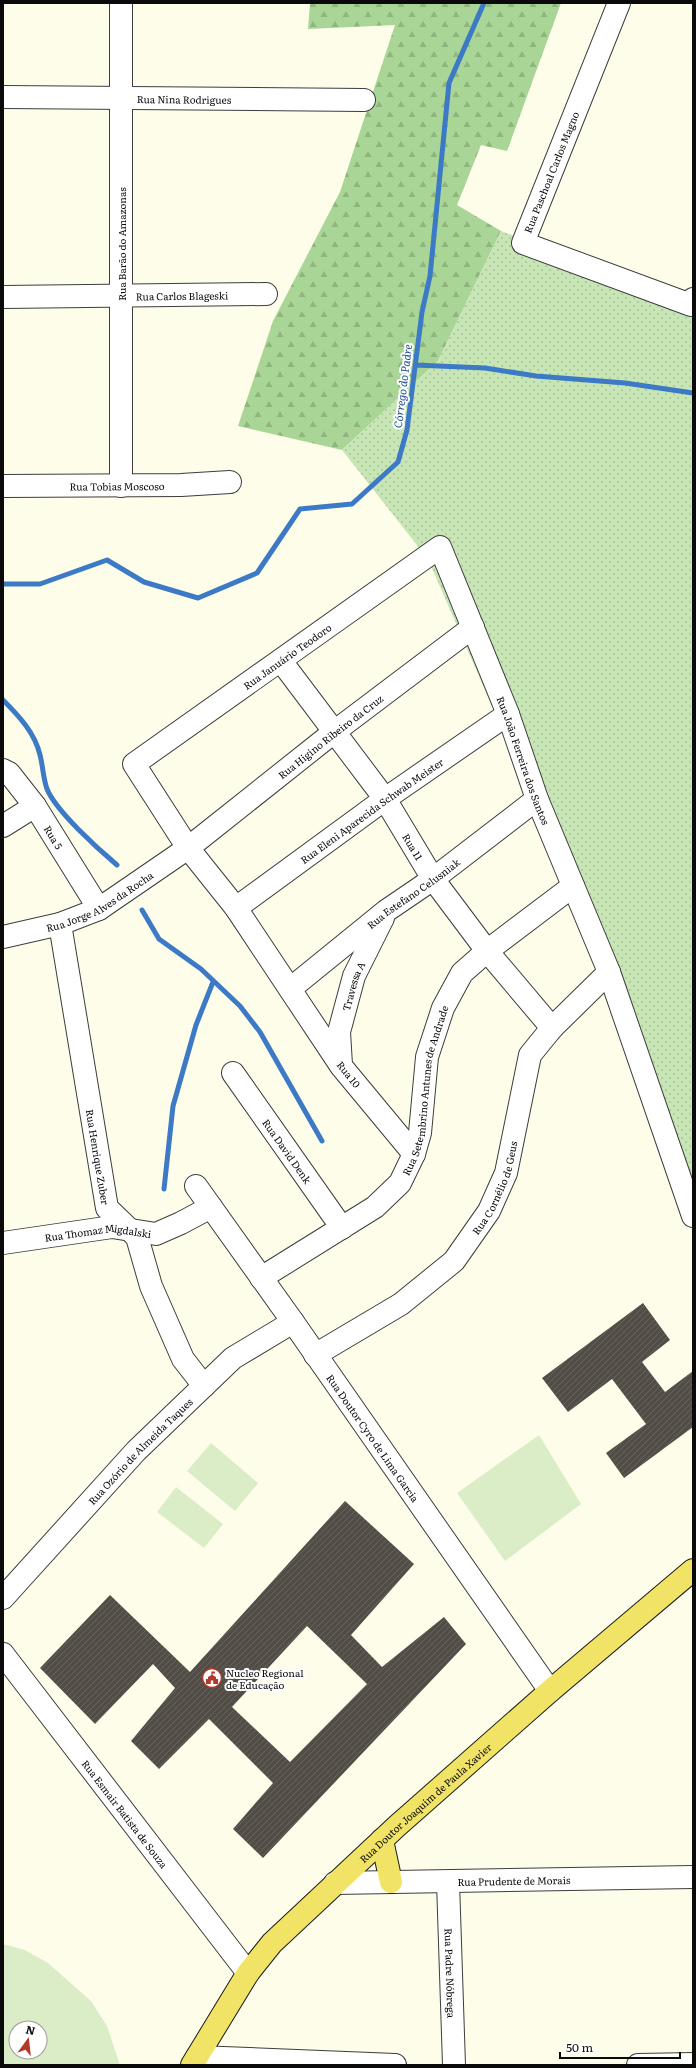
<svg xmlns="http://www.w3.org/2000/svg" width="696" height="2068" viewBox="0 0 696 2068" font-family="Literata,serif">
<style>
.forest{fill:url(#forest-firs)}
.park{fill:url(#park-dots)}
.pitch{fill:#daedc7;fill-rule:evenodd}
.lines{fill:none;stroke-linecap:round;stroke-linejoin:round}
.stream{stroke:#3c7ac5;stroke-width:5}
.building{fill:url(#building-hatch);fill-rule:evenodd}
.minor-casing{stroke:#3d3d3d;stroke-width:24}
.major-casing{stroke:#1b1b1b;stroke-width:24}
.minor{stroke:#fff;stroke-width:22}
.major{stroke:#f1e366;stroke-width:22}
.labels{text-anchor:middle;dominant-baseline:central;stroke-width:4;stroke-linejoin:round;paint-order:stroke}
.street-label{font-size:10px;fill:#0a0a0a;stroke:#fff}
.poi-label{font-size:10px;fill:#0a0a0a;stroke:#fff;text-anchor:start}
.water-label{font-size:11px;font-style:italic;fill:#1c4e94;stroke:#fff}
</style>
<defs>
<pattern id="forest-firs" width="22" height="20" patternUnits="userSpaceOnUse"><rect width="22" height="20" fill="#a9d596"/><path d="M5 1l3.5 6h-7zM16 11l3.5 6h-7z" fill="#90b680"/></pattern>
<pattern id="park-dots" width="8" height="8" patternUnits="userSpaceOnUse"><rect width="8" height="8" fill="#c7e5b5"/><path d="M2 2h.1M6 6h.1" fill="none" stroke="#aac39a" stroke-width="1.8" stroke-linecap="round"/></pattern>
<pattern id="building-hatch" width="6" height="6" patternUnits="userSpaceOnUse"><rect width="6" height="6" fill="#524d47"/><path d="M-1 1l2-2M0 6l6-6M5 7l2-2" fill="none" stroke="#66625d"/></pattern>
</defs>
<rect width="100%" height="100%" fill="#fefde9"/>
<path class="forest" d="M310,3H561L507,151L481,145L457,205L501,231L438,361L342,450L238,426L273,321L340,192L395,25L308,29Z"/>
<path class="park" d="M501,231L693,302V1180L611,980L428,559L342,450L438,361Z"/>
<path class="pitch" d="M539,1435L581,1504L505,1561L457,1493Z
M211,1443L258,1483L235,1511L187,1471Z
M176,1487L223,1524L204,1548L157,1512Z
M3,1944L25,1950L48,1963L91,2001L107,2026L120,2065H3ZM16,2028H40V2052H16Z"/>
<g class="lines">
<path class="stream" d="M415,365L485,368L536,376L625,383L693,393
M3,584H40L107,560L144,582L198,598L257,573L300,509L352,504L398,462L407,430L422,312L430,276L449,83L484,3
M3,700C19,716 35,733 40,755C43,766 43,778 47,789C56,811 98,849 117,865
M142,910L159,939L201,969L240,1006L260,1032L322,1141
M164,1189L173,1106L196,1025L213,982"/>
</g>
<path class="building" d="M643,1303L670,1340L642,1362L665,1392L693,1371V1427L624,1478L606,1453L646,1424L612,1379L568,1412L542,1378Z
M345,1501L414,1564L351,1635L382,1667L444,1617L466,1644L263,1858L233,1829L273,1783L209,1719L159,1769L131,1741L175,1688L153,1664L95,1724L40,1668L110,1595L190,1672ZM307,1626L367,1684L290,1762L232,1707Z"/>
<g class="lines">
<g class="minor-casing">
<g id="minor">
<path d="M121,3V486"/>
<path d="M619,3L523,243L691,305L693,299"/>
<path id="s1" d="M3,97L364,100"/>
<path id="s2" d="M3,297L266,294"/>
<path id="s3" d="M3,486L181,485L230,482"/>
<path id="s4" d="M281,661L385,799L433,879L487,951L552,1028"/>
<path id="s5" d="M3,770L9,773L35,806L99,909"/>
<path d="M3,826L35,806"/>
<path id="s6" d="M236,908L385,799L508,714"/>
<path id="s7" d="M60,924L107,1208L137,1237L151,1286L183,1359L204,1386"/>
<path id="s8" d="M3,937L60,924L99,909L188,848L334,732L473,627"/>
<path id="s9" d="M290,989L386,911L433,879L537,799"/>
<path id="s10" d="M341,1065L339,1032L354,976L383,918"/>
<path id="s11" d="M233,1073L342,1228"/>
<path id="s12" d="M414,1154L341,1066L236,908L188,848L134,764L440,547L508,714L537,799L609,972L693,1216"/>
<path id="s13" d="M196,1186L293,1322L550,1691"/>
<path id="s14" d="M3,1243L112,1227L156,1234L181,1223L211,1207"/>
<path id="s15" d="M261,1278L375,1207L400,1183L414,1154L420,1133L427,1057L443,1008L462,973L487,951L573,886"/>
<path id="s16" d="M315,1355L401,1304L454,1261L489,1211L506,1173L530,1055L552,1028L609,972"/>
<path id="s17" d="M3,1598L136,1451L233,1358L293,1322"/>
<path id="s18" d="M3,1654L248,1973"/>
<path id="s19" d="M448,1882L454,2065"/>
<path id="s20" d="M335,1883L693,1877"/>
<path d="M197,2057L395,2065"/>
<path d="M638,2065L693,2064"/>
</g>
</g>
<g class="major-casing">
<g id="major">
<path d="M382,1840L391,1882"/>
<path id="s21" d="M192,2065L248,1973L272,1943L397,1826L550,1691L693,1570"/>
</g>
</g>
<use href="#minor" class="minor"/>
<use href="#major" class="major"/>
</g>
<defs>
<g id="civic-ring" transform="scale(1)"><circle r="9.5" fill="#fff" stroke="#b2382b" stroke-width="1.5"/><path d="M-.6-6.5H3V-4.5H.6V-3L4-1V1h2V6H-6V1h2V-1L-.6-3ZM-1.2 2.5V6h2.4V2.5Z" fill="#b2382b"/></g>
</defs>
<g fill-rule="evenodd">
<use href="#civic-ring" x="212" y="1678"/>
</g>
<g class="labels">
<g class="street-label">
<text stroke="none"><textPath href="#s1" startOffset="181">Rua Nina Rodrigues</textPath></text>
<text transform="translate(551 172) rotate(-68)">Rua Paschoal Carlos Magno</text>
<text transform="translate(121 244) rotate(-90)">Rua Barão do Amazonas</text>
<text stroke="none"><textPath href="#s2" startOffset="179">Rua Carlos Blageski</textPath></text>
<text stroke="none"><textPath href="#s3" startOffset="114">Rua Tobias Moscoso</textPath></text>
<text stroke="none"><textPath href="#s12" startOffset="668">Rua Januário Teodoro</textPath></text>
<text stroke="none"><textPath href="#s8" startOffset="389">Rua Higino Ribeiro da Cruz</textPath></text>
<text stroke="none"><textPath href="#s12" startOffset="1085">Rua João Ferreira dos Santos</textPath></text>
<text stroke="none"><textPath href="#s6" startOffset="167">Rua Eleni Aparecida Schwab Meister</textPath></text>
<text stroke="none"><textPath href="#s5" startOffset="85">Rua 5</textPath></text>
<text stroke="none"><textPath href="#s4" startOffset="228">Rua 11</textPath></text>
<text stroke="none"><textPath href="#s9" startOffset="156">Rua Estefano Celusniak</textPath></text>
<text stroke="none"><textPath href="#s8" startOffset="104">Rua Jorge Alves da Rocha</textPath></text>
<text stroke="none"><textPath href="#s10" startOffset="81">Travessa A</textPath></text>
<text transform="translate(349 1074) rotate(51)">Rua 10</text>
<text stroke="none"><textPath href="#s15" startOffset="266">Rua Setembrino Antunes de Andrade</textPath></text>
<text stroke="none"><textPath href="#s11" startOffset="95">Rua David Denk</textPath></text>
<text stroke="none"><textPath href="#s7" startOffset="236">Rua Henrique Zuber</textPath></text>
<text stroke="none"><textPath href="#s16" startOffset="253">Rua Cornélio de Geus</textPath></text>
<text stroke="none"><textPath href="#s14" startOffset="96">Rua Thomaz Migdalski</textPath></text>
<text stroke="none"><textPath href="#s13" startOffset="308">Rua Doutor Cyro de Lima Garcia</textPath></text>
<text stroke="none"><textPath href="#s17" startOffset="201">Rua Ozório de Almeida Taques</textPath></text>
<text stroke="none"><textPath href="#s21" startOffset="354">Rua Doutor Joaquim de Paula Xavier</textPath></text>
<text stroke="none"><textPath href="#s18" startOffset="201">Rua Esmair Batista de Souza</textPath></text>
<text stroke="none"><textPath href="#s20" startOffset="179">Rua Prudente de Morais</textPath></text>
<text stroke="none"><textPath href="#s19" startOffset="91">Rua Padre Nóbrega</textPath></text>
</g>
<g class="poi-label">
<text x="226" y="1672">Nucleo Regional<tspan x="226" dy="12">de Educação</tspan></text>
</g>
<g class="water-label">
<text transform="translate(402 386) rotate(-83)">Córrego do Padre</text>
</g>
</g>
<rect width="696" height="2068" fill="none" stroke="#0a0a0a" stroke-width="8"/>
<g transform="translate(28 2040) rotate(15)"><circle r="19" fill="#ffffff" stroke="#9d9d9d"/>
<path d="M0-3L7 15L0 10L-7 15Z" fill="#b2382b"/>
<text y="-6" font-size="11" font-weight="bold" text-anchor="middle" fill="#0a0a0a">N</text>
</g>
<path d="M560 2052v6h120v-6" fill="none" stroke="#0a0a0a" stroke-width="2"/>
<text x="566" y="2052" font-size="12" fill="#0a0a0a" stroke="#ffffff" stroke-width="3" paint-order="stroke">50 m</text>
</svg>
